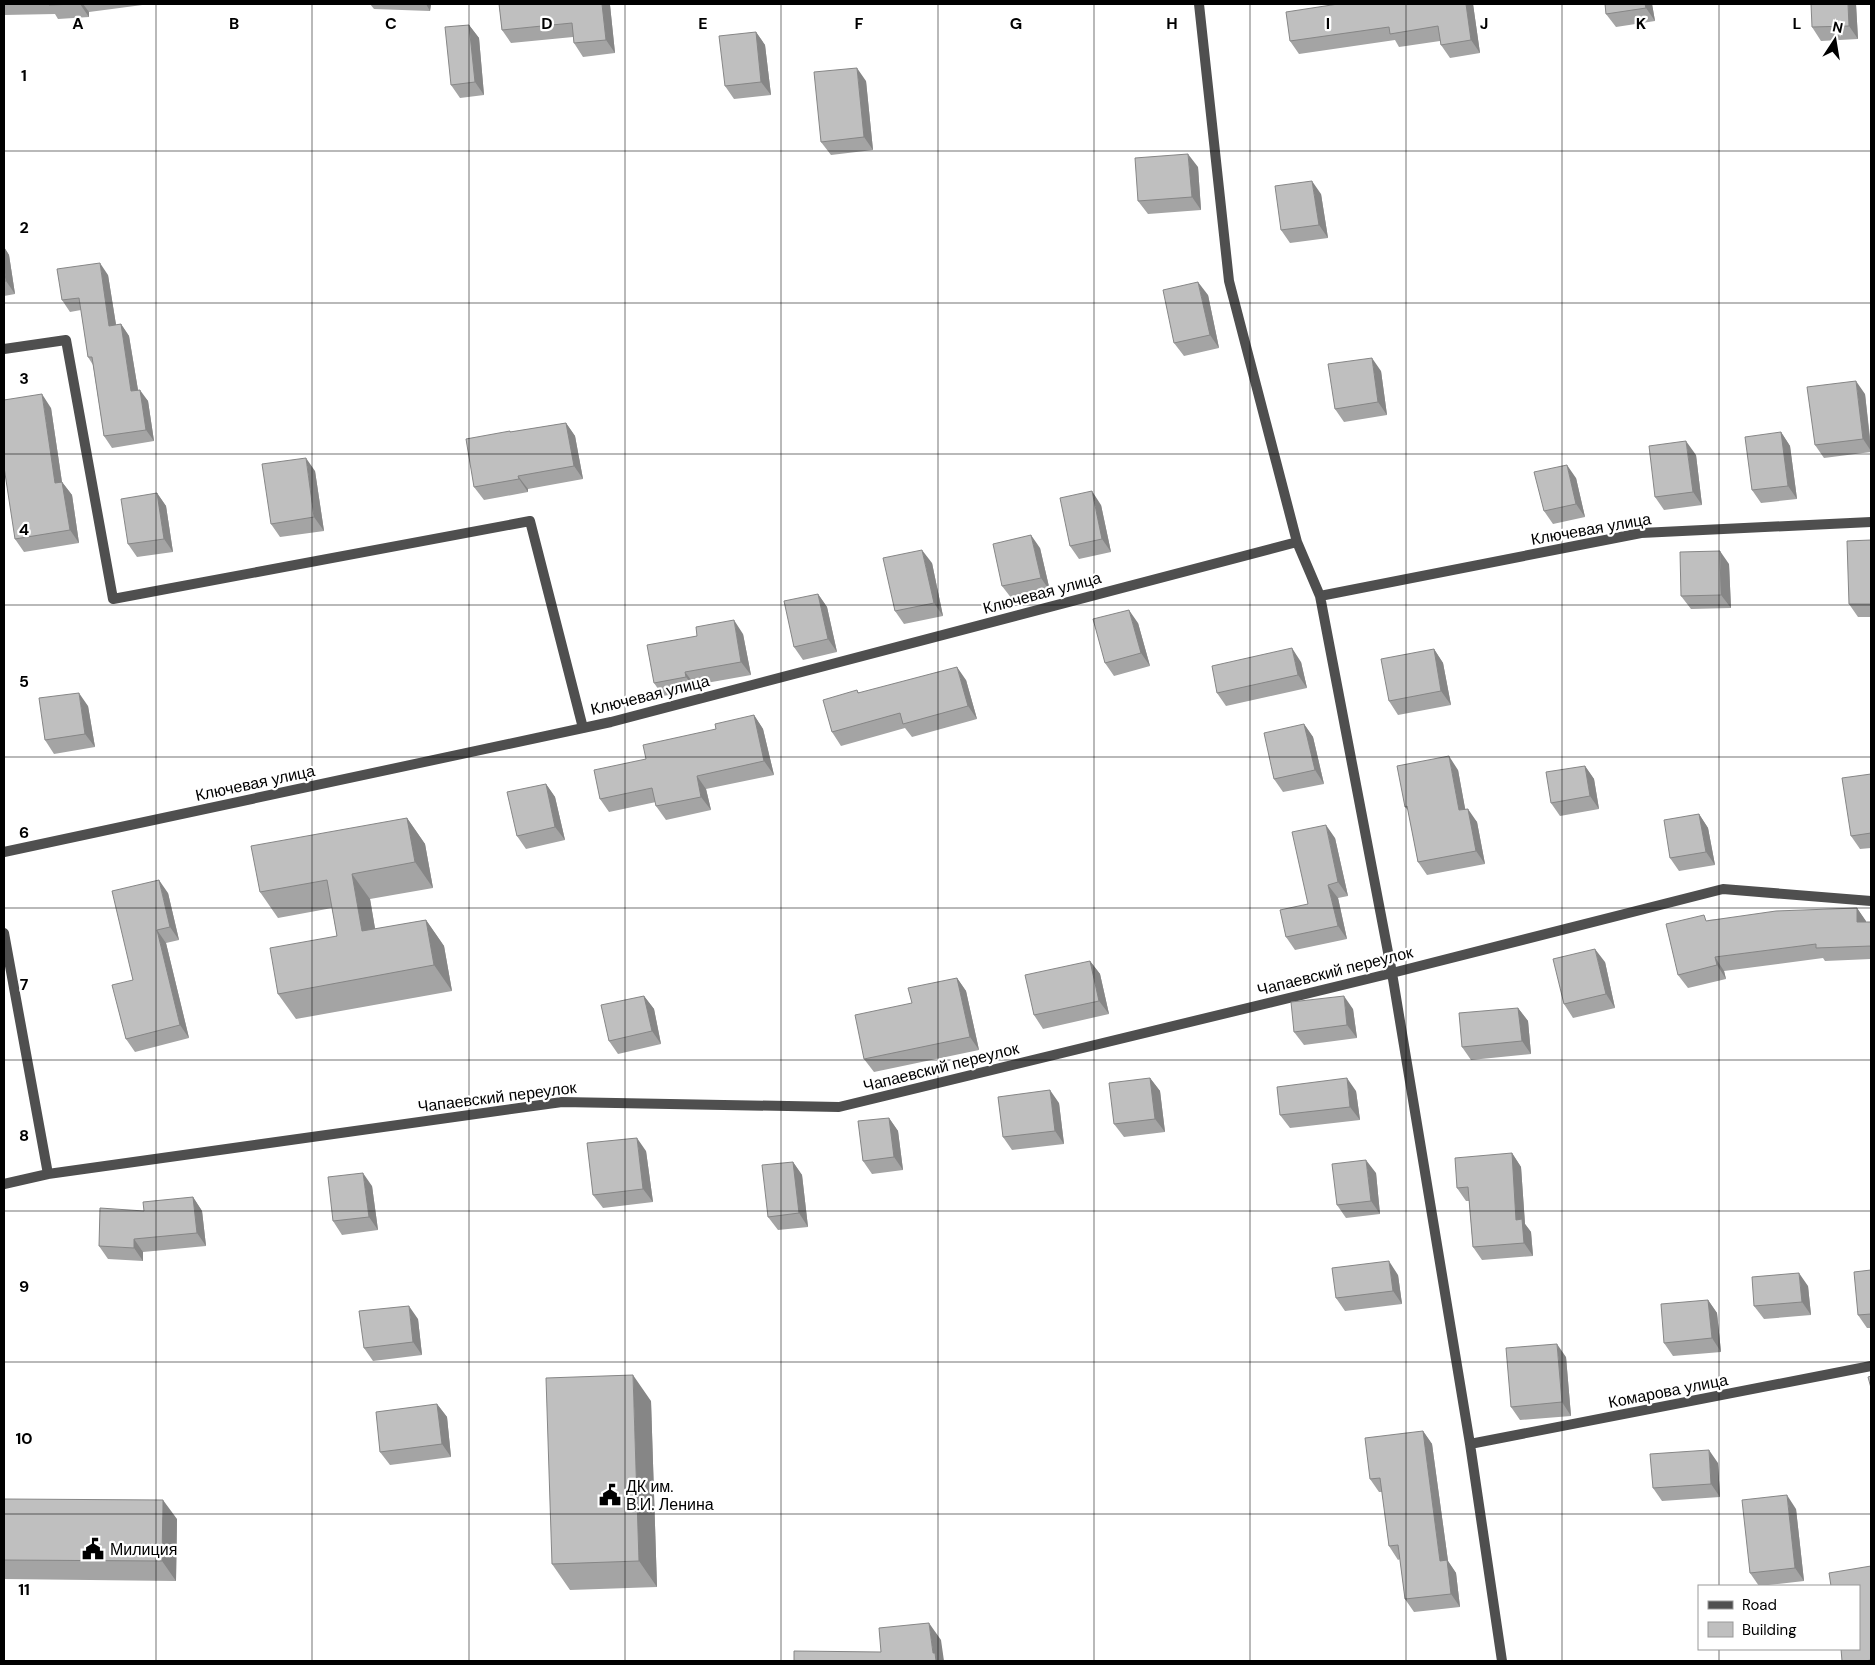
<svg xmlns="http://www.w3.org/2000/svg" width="1875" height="1665" viewBox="0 0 1875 1665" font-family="'DM Sans',sans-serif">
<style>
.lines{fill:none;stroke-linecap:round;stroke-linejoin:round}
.street{stroke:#4f4f4f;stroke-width:10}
.wall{fill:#a4a4a4}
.shaded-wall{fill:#868686}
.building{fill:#bfbfbf;stroke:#868686}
.grid{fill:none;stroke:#000;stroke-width:1;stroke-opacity:0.55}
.labels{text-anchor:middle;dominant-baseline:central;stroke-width:4.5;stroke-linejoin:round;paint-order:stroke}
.street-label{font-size:16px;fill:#000;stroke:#fff}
.poi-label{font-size:16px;fill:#000;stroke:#fff;text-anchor:start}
.grid-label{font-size:16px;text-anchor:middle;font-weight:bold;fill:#000;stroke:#fff;stroke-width:4.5;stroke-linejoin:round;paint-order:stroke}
</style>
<rect width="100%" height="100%" fill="#fff"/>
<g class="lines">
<path class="street" d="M1199,4L1229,281L1297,542L1320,596L1392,973L1470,1444L1502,1661
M4,349L66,340L113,599L530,521L583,728
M1320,596L1641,533L1871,522
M4,852L611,722L1297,542
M4,933L48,1174
M4,1184L48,1174L562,1102L839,1107L1392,973L1723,889L1871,901
M1470,1444L1871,1366"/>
</g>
<path class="wall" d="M4,4H150L89,12V17L58,19L55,14L4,15Z
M370,4H431L430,11L374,9Z
M499,4H609L610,5L615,53L583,57L574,43L573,37L511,43L502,30Z
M1338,4H1473L1480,53L1450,58L1441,45L1440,41L1399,47L1395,40L1299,54L1290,41Z
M1605,4H1652L1655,21L1616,27L1606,14Z
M1856,4L1858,39L1821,41L1812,27Z
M469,25L479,38L484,95L460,98L451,85Z
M756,32L765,45L771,95L734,99L725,86Z
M866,81L873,150L831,155L821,142Z
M1198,167L1201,210L1148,214L1138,201Z
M1321,194L1328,238L1290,243L1281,230Z
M4,247L9,255L15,294L4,296Z
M108,275L116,325L121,324L129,336L138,390L148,401L154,441L112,448L104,436L93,365L88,357L81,310L70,312L62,300Z
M1208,295L1219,348L1184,356L1174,343Z
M1381,371L1387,415L1344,422L1335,409Z
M1865,394L1871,445V452L1824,458L1815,445Z
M51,408L62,482L72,495L79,543L24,552L15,539Z
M566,423L575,436L583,479L528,489V492L484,500L474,487L511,432Z
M1781,432L1790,446L1797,499L1761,503L1752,490Z
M1696,455L1702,505L1664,510L1655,497Z
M315,471L324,531L280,537L271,524Z
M1576,478L1585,517L1553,524L1544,511Z
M157,493L166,506L173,552L137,557L128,544Z
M1101,505L1111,552L1079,559L1070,546Z
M1871,540V617H1858L1849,604Z
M1040,548L1050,591L1012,599L1002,586Z
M932,563L943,616L904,624L895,611Z
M1729,564L1731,608L1691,609L1681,596Z
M818,594L827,607L837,652L803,660L794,647Z
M1138,623L1150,666L1114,676L1105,663Z
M743,634L751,675L695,685L696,690L663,696L654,683Z
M1434,649L1443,663L1451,705L1398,715L1389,701Z
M1301,662L1307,688L1226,706L1217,693Z
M966,680L977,719L912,737L905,728L841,746L832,732L857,690L859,693Z
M88,706L95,747L54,754L45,740Z
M754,715L763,729L774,775L706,789L711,810L666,820L656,806V802L609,812L600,799L646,759L716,729Z
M1304,724L1313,737L1324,784L1283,792L1274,779Z
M1585,766L1594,779L1599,809L1560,816L1551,803Z
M1458,770L1465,809L1477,822L1485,864L1427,875L1418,862L1408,810L1405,807Z
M1871,774V848L1860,849L1851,836Z
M546,784L555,797L565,840L526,849L517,836Z
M1699,814L1708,828L1715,865L1679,871L1670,858Z
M407,818L425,844L433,888L370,899L375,929L426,920L444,946L452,991L296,1019L278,994L337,936L332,908L278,918L260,892Z
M1335,838L1348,896L1338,898L1347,939L1295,950L1286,937L1308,904Z
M168,893L179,940L166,943L189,1038L135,1052L126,1039L133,980Z
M1857,908L1866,922H1871V959L1825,961L1823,958L1724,971L1726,979L1688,988L1678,975L1708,920Z
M1090,961L1100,974L1109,1014L1043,1029L1034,1015Z
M1605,962L1615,1008L1573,1018L1564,1004Z
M957,978L966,991L979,1050L874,1072L864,1059L912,1003Z
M644,996L654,1009L661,1044L618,1054L609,1041Z
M1518,1008L1528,1021L1531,1054L1471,1060L1462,1047Z
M1353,1009L1357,1038L1304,1045L1294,1032Z
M1150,1078L1160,1091L1165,1132L1124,1137L1114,1124Z
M1356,1091L1360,1120L1290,1128L1280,1115Z
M1059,1103L1064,1144L1012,1150L1003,1137Z
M889,1118L898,1131L903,1170L872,1174L863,1161Z
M646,1151L653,1202L603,1208L593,1195Z
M1512,1153L1521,1167L1525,1224L1531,1232L1533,1256L1482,1260L1473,1247L1469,1201H1466L1457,1188Z
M793,1162L802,1175L808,1227L778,1230L768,1217Z
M1376,1173L1380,1214L1346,1218L1337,1205Z
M372,1186L378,1230L342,1235L333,1221Z
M193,1197L202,1211L206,1246L143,1252V1261L108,1259L99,1246L144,1211Z
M1871,1270V1328H1867L1858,1315Z
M1398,1275L1402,1304L1345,1311L1336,1298Z
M1808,1286L1811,1315L1764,1319L1754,1306Z
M1708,1300L1717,1313L1721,1352L1673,1356L1664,1343Z
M418,1319L422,1355L373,1361L364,1348Z
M1566,1357L1571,1416L1520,1420L1511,1407Z
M651,1401L657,1587L570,1590L552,1564Z
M437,1404L447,1417L451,1457L390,1465L380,1452Z
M1423,1431L1432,1444L1448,1561L1456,1573L1460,1607L1414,1612L1405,1599L1400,1559L1398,1560L1389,1546L1382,1492H1379L1370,1479Z
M1718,1463L1720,1497L1662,1501L1653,1488Z
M4,1499L177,1519L176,1581L4,1579Z
M1796,1509L1804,1581L1759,1586L1750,1573Z"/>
<path class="shaded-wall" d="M80,4H83L89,12V17Z
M426,4H431L430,11Z
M602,4H609L610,5L615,53L606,40Z
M1466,4H1473L1480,53L1471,40Z
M1645,4H1652L1655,21L1646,8Z
M1848,4H1856L1858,39L1849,26Z
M469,25L479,38L484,95L475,82Z
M756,32L765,45L771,95L761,82Z
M857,68L866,81L873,150L864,137Z
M1188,154L1198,167L1201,210L1192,197Z
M1312,181L1321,194L1328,238L1319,225Z
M4,247L9,255L15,294L6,281L4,265Z
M100,263L108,275L118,337L109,326Z
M1198,282L1208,295L1219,348L1210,335Z
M121,324L129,336L140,402L131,391Z
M1372,358L1381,371L1387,415L1378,402Z
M1856,381L1865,394L1871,451L1863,439Z
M140,390L148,401L154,441L146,430Z
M42,394L51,408L64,496L55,483Z
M566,423L575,436L583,479L574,466Z
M1781,432L1790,446L1797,499L1788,486Z
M1686,441L1696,455L1702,505L1693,492Z
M306,458L315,471L324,531L314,517Z
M1567,465L1576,478L1585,517L1576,504Z
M518,476L528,489V492L519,479Z
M62,482L72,495L79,543L70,530Z
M1092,491L1101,505L1111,552L1102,539Z
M157,493L166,506L173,552L164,539Z
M1031,535L1040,548L1050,591L1041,578Z
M922,550L932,563L943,616L934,603Z
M1720,551L1729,564L1731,608L1721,595Z
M818,594L827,607L837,652L828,639Z
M1129,610L1138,623L1150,666L1141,653Z
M734,620L743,634L751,675L741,662Z
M1292,648L1301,662L1307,688L1298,675Z
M1434,649L1443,663L1451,705L1441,691Z
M957,667L966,680L977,719L968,706Z
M685,672L695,685L696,690L686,677Z
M79,693L88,706L95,747L85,734Z
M754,715L763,729L774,775L764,761Z
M1304,724L1313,737L1324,784L1315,770Z
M1449,756L1458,770L1468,824L1459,810Z
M1585,766L1594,779L1599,809L1590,796Z
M697,776L706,789L711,810L701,797Z
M546,784L555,797L565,840L555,827Z
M1468,809L1477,822L1485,864L1476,851Z
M1699,814L1708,828L1715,865L1706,852Z
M407,818L425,844L433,888L415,862Z
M1326,825L1335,838L1348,896L1338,882Z
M352,874L370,899L380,957L362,931Z
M159,880L168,893L179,940L170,927Z
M1328,885L1338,898L1347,939L1338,926Z
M1857,908L1866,921L1867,935L1857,922Z
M426,920L444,946L452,991L434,965Z
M157,930L166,943L189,1038L180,1025Z
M1595,949L1605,962L1615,1008L1606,994Z
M1715,957L1724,971L1726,979L1717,965Z
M1090,961L1100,974L1109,1014L1099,1001Z
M957,978L966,991L979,1050L970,1037Z
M644,996L654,1009L661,1044L652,1031Z
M1344,996L1353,1009L1357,1038L1347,1025Z
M1518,1008L1528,1021L1531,1054L1522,1041Z
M1150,1078L1160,1091L1165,1132L1155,1119Z
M1347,1078L1356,1091L1360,1120L1350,1107Z
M1050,1090L1059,1103L1064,1144L1055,1131Z
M889,1118L898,1131L903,1170L894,1157Z
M637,1138L646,1151L653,1202L643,1189Z
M1512,1153L1521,1167L1525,1224L1531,1232L1533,1256L1524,1243L1516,1220Z
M1366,1160L1376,1173L1380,1214L1371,1201Z
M793,1162L802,1175L808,1227L799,1213Z
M363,1173L372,1186L378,1230L369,1217Z
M193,1197L202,1211L206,1246L197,1233Z
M134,1239L143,1252V1261L134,1248Z
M1389,1261L1398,1275L1402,1304L1393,1291Z
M1799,1273L1808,1286L1811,1315L1802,1302Z
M1708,1300L1717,1313L1721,1352L1712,1338Z
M409,1306L418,1319L422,1355L413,1342Z
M1557,1344L1566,1357L1571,1416L1562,1402Z
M633,1375L651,1401L657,1587L639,1561Z
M437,1404L447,1417L451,1457L442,1444Z
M1423,1431L1432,1444L1448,1561L1456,1573L1460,1607L1451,1594L1440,1561Z
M1709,1450L1718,1463L1720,1497L1711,1484Z
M1787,1495L1796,1509L1804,1581L1795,1568Z
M163,1500L177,1519L176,1581L162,1561Z
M929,1623L941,1640L944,1661H936L933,1653Z"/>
<path class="building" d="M49,4H77L49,5Z
M499,4H602L606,40L574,43L572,23L502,30Z
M1338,4H1466L1471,40L1441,45L1438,26L1390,34L1389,27L1290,41L1286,12Z
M1605,4H1645L1646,8L1606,14Z
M1811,4H1848L1849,26L1812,27Z
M469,25L475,82L451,85L445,27Z
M756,32L761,82L725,86L719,36Z
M857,68L864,137L821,142L814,72Z
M1188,154L1192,197L1138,201L1135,158Z
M1312,181L1319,225L1281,230L1275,186Z
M100,263L109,326L121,324L131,391L140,390L146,430L104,436L92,357H88L79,298L62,300L57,269Z
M4,265L6,281H4Z
M1198,282L1210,335L1174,343L1163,290Z
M1372,358L1378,402L1335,409L1328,364Z
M1856,381L1863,439L1815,445L1807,387Z
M42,394L55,483L62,482L70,530L15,539L4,467V400Z
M566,423L574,466L518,476L519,479L474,487L466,439L510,431V432Z
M1781,432L1788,486L1752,490L1745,437Z
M1686,441L1693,492L1655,497L1649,446Z
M306,458L314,517L271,524L262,464Z
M1567,465L1576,504L1544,511L1534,472Z
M1092,491L1102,539L1070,546L1060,498Z
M157,493L164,539L128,544L121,499Z
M1031,535L1041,578L1002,586L993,544Z
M1871,540V604H1849L1847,541Z
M922,550L934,603L895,611L883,558Z
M1720,551L1721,595L1681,596L1680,552Z
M818,594L828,639L794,647L784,601Z
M1129,610L1141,653L1105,663L1093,619Z
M734,620L741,662L685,672L686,677L654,683L647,645L697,636L696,627Z
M1292,648L1298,675L1217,693L1212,666Z
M1434,649L1441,691L1389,701L1381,659Z
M957,667L968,706L903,724L900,713L832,732L823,700L857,690L858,693Z
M79,693L85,734L45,740L39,698Z
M754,715L764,761L697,776L701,797L656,806L652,788L600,799L594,770L646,759L643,745L716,729L715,724Z
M1304,724L1315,770L1274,779L1264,733Z
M1449,756L1459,810L1468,809L1476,851L1418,862L1407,806L1405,807L1397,766Z
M1585,766L1590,796L1551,803L1546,772Z
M1871,774V833L1851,836L1842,778Z
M546,784L555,827L517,836L507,792Z
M1699,814L1706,852L1670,858L1664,820Z
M407,818L415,862L352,874L362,931L426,920L434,965L278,994L270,948L337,936L327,880L260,892L251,846Z
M1326,825L1338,882L1328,885L1338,926L1286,937L1280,910L1308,904L1292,832Z
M159,880L170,927L157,930L180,1025L126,1039L112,985L133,980L112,891Z
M1857,908V922H1871V946L1816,948V944L1715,957L1717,965L1678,975L1666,924L1704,915L1706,921L1776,911Z
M1595,949L1606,994L1564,1004L1553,959Z
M1090,961L1099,1001L1034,1015L1025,975Z
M957,978L970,1037L864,1059L855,1015L912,1003L908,988Z
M644,996L652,1031L609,1041L601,1005Z
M1344,996L1347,1025L1294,1032L1291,1002Z
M1518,1008L1522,1041L1462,1047L1459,1013Z
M1150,1078L1155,1119L1114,1124L1109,1083Z
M1347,1078L1350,1107L1280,1115L1277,1087Z
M1050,1090L1055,1131L1003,1137L998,1097Z
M889,1118L894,1157L863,1161L858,1121Z
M637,1138L643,1189L593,1195L587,1143Z
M1512,1153L1516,1220L1522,1219L1524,1243L1473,1247L1468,1187L1457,1188L1455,1158Z
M1366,1160L1371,1201L1337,1205L1332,1164Z
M793,1162L799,1213L768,1217L762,1165Z
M363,1173L369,1217L333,1221L328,1177Z
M193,1197L197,1233L134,1239V1248L99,1246L100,1208L144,1211L143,1202Z
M1389,1261L1393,1291L1336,1298L1332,1268Z
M1871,1270V1314L1858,1315L1854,1272Z
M1799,1273L1802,1302L1754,1306L1752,1277Z
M1708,1300L1712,1338L1664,1343L1661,1304Z
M409,1306L413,1342L364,1348L359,1311Z
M1557,1344L1562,1402L1511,1407L1506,1348Z
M633,1375L639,1561L552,1564L546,1378Z
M1871,1376V1388L1868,1377Z
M437,1404L442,1444L380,1452L376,1412Z
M1423,1431L1440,1561L1447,1560L1451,1594L1405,1599L1398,1545L1389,1546L1380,1478L1370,1479L1365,1438Z
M1709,1450L1711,1484L1653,1488L1650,1454Z
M1787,1495L1795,1568L1750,1573L1742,1500Z
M4,1499L163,1500L162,1561L4,1560Z
M1871,1566V1660L1865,1661H1842L1841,1649H1859V1586H1831L1829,1573Z
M929,1623L933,1653H935L936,1661H794V1651L881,1652L879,1628Z"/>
<path class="grid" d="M156,4V1661M312,4V1661M469,4V1661M625,4V1661M781,4V1661M938,4V1661M1094,4V1661M1250,4V1661M1406,4V1661M1562,4V1661M1719,4V1586M4,151H1871M4,303H1871M4,454H1871M4,605H1871M4,757H1871M4,908H1871M4,1060H1871M4,1211H1871M4,1362H1871M4,1514H1871M1719,1649V1661"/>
<defs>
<g id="civic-bare" transform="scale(1.725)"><path d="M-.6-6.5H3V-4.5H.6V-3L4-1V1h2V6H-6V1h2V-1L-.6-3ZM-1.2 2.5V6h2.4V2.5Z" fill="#000" stroke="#fff" stroke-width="2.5" paint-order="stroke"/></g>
</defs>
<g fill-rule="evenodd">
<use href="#civic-bare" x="610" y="1495"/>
<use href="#civic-bare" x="93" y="1549"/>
</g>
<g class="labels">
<g class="street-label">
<text transform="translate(1591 529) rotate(-10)">Ключевая улица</text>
<text transform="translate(1042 593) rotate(-15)">Ключевая улица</text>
<text transform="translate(650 695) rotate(-14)">Ключевая улица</text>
<text transform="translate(255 783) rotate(-12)">Ключевая улица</text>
<text transform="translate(1335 971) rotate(-14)">Чапаевский переулок</text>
<text transform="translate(941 1067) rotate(-14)">Чапаевский переулок</text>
<text transform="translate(497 1097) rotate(-7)">Чапаевский переулок</text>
<text transform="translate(1668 1391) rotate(-11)">Комарова улица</text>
</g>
<g class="poi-label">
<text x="626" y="1486">ДК им.<tspan x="626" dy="18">В.И. Ленина</tspan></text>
<text x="110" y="1549">Милиция</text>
</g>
</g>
<g class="grid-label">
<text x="78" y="29">A</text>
<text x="234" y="29">B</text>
<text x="391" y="29">C</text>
<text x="547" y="29">D</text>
<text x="703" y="29">E</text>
<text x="859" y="29">F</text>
<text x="1016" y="29">G</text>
<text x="1172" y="29">H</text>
<text x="1328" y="29">I</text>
<text x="1484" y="29">J</text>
<text x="1641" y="29">K</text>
<text x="1797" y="29">L</text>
<text x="24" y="81">1</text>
<text x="24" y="233">2</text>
<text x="24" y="384">3</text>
<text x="24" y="535">4</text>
<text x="24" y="687">5</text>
<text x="24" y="838">6</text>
<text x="24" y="990">7</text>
<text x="24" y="1141">8</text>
<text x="24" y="1292">9</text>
<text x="24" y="1444">10</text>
<text x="24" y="1595">11</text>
</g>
<rect width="1875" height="1665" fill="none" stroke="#000000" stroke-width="10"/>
<rect x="1698" y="1585" width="162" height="65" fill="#ffffff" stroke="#999999"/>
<rect x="1708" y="1601" width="25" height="8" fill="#4f4f4f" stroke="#999999"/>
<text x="1742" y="1610" font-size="15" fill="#000000">Road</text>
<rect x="1708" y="1622" width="25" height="15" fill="#bfbfbf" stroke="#999999"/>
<text x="1742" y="1635" font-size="15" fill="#000000">Building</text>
<g transform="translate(1835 40) rotate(12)" stroke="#ffffff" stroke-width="4" paint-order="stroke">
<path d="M0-4L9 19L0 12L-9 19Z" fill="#000000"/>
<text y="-8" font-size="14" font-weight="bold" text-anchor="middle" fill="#000000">N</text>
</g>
</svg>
